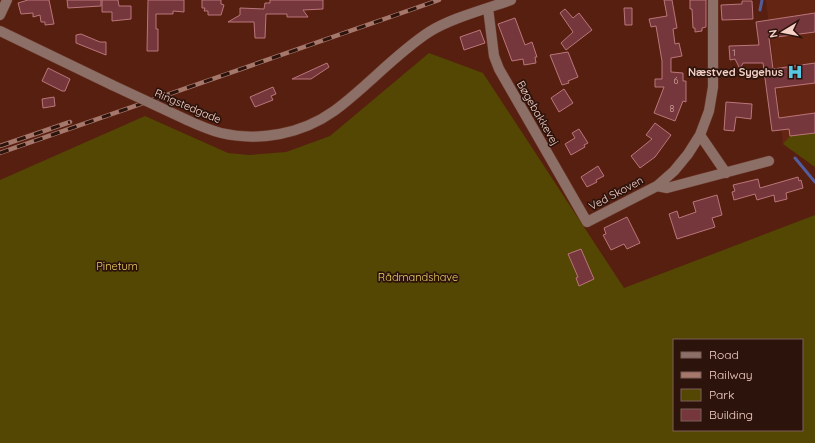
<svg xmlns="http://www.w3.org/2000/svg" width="815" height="443" viewBox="0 0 815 443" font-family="Quicksand,sans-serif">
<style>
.built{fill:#652513}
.green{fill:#544603;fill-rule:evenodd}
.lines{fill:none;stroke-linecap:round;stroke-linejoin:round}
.stream{stroke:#535c9c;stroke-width:3}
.building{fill:#75373c;stroke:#bb767a}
.minor-casing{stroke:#703b2d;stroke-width:11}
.minor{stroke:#8c6f67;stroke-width:10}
.rail-casing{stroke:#a6786c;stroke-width:4.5}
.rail{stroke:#2c130c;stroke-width:3;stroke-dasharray:9;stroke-linecap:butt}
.minor-bridge-casing{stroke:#703b2d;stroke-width:11;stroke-linecap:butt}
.minor-bridge{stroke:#8c6f67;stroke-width:10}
.labels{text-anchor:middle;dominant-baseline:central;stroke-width:3.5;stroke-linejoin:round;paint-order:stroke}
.number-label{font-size:9px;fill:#d5aaa4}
.poi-label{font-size:11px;font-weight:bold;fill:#f5d1c7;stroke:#2c130c;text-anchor:end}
.street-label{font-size:11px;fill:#f5d1c7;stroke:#2c130c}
.park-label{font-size:11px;fill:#ecd164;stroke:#2c130c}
</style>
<rect width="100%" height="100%" fill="#571f10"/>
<path class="built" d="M766,0H815V167L783,144Z"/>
<path class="green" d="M429,53L483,73L624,288L815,215V443H0V180L145,116L228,153L249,155L286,152L330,136ZM674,340H802V430H674Z
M815,133V167L783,144L790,136Z"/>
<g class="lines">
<path class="stream" d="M760,10L762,0
M795,158L815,182"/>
</g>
<path class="building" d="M28,0H49L54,24L45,25V22H41L40,15L33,17V13L21,14L18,3Z
M67,0H101V6L68,8Z
M102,0H118L119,6H131V19L112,21V12H102Z
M148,0H184V12L173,11V14H156V29H158V51H147Z
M202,0H221V4L224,5L221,15H208V11H204L205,8H202Z
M270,0H323V9L303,10L308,17H287V14H266L265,38H255L254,22H228L240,15V8L264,9L265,3H270Z
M664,0H672L677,28L673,29L675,44L679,43L682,56L671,58V72L683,73V81H686V102L683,101L675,121L654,113L664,87H655V79H662V61L656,26L651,27L649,19L667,16Z
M690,0H706V27L702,28V31L695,32V28H693L692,9H690Z
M742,1H752L753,19L722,20L721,5L742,4Z
M624,8H632V25H625Z
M565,9L573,18L579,13L592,30L566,50L561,43L573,32L560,13Z
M815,13V32L769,38L773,69L815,63V83L775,88L779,118L815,113V133L790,136L789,129L772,131L763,63H743L740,69L735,59L730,60L729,46L759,45L756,22Z
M515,18L525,45L532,42L537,57H535L536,63L524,65L523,59L512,61L498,24Z
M480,30L485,43L464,50L460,37Z
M81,34L100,42H106V55L76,43V35Z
M568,52L578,77L568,81L569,83L562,85L550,55Z
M327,63L329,67L311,79H292Z
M48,68L70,79L65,91H62L42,81Z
M273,87L276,94L271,96L273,100L255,107L250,97Z
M564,89L573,103L559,112L551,98Z
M54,97L55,106L43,108L42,99Z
M726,102L752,104L751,119L736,117L734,131L724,130Z
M655,123L671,135L655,157L640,168L631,156L652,139L646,135Z
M579,129L588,143L584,145L585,147L571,155L565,144L575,138L572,133Z
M598,166L604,176L596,180L597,182L587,187L581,177Z
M798,177L799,181L801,180L803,188L786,193L787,199L775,202L774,195L757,200L755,194L734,200L732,192L735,191L733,185L758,179L760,188Z
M717,195L722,215L712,218L715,227L677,239L669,214L677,211L679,218L696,212L693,202Z
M627,217L640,243L627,249L624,244L611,250L603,235L606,234L604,228Z
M581,249L594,279L579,286L576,278L578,277L568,254Z"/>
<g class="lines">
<g class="minor-casing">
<path id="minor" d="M488,8L494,56L499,69L587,222L657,186L674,171L688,154L700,135L709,111L713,87V0
M0,15L7,0
M0,31L112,85
M187,120C198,125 209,130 221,133C259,142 302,134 334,111C367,87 394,55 429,32C451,18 486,9 511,0
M700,135L726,173
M657,186L667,188L769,161"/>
</g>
<use href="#minor" class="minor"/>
<g class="rail-casing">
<path id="rail" d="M0,146L70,122
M0,153L439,0"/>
</g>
<use href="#rail" class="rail"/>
<g class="minor-bridge-casing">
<path id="minor-bridge" d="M112,85L187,120"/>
</g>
<use href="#minor-bridge" class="minor-bridge"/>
</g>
<defs>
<g id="hospital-bare" transform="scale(1.2)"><path d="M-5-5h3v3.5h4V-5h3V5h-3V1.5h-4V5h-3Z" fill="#58c9e3" stroke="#2c130c" stroke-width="2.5" paint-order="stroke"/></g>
</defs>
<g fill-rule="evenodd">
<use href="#hospital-bare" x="795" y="72"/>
</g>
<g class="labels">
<g class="number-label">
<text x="734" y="52">1</text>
<text x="676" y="80">6</text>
<text x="672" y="108">8</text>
</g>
<g class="poi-label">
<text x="783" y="72">Næstved Sygehus</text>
</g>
<g class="street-label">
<text transform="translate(188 106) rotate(23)">Ringstedgade</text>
<text transform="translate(538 113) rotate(60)">Bøgebakkevej</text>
<text transform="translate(616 193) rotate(-28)">Ved Skoven</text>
</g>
<g class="park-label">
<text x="117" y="266">Pinetum</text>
<text x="418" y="277">Rådmandshave</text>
</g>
</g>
<rect x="673" y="339" width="130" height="92" fill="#2c130c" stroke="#7c5f57"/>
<rect x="681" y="352" width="20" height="6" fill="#8c6f67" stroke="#7c5f57"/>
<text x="709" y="359" font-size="12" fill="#f5d1c7">Road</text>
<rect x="681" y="372" width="20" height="6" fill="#a6786c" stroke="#7c5f57"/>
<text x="709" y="379" font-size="12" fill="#f5d1c7">Railway</text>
<rect x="681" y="389" width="20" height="12" fill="#544603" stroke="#7c5f57"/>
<text x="709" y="399" font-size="12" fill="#f5d1c7">Park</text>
<rect x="681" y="409" width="20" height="12" fill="#75373c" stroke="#7c5f57"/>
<text x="709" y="419" font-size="12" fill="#f5d1c7">Building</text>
<g transform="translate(783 32) rotate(260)" stroke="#2c130c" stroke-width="3" paint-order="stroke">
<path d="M0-3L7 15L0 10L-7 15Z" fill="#f5d1c7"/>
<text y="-6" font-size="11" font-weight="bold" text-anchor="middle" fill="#f5d1c7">N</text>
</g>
</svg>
